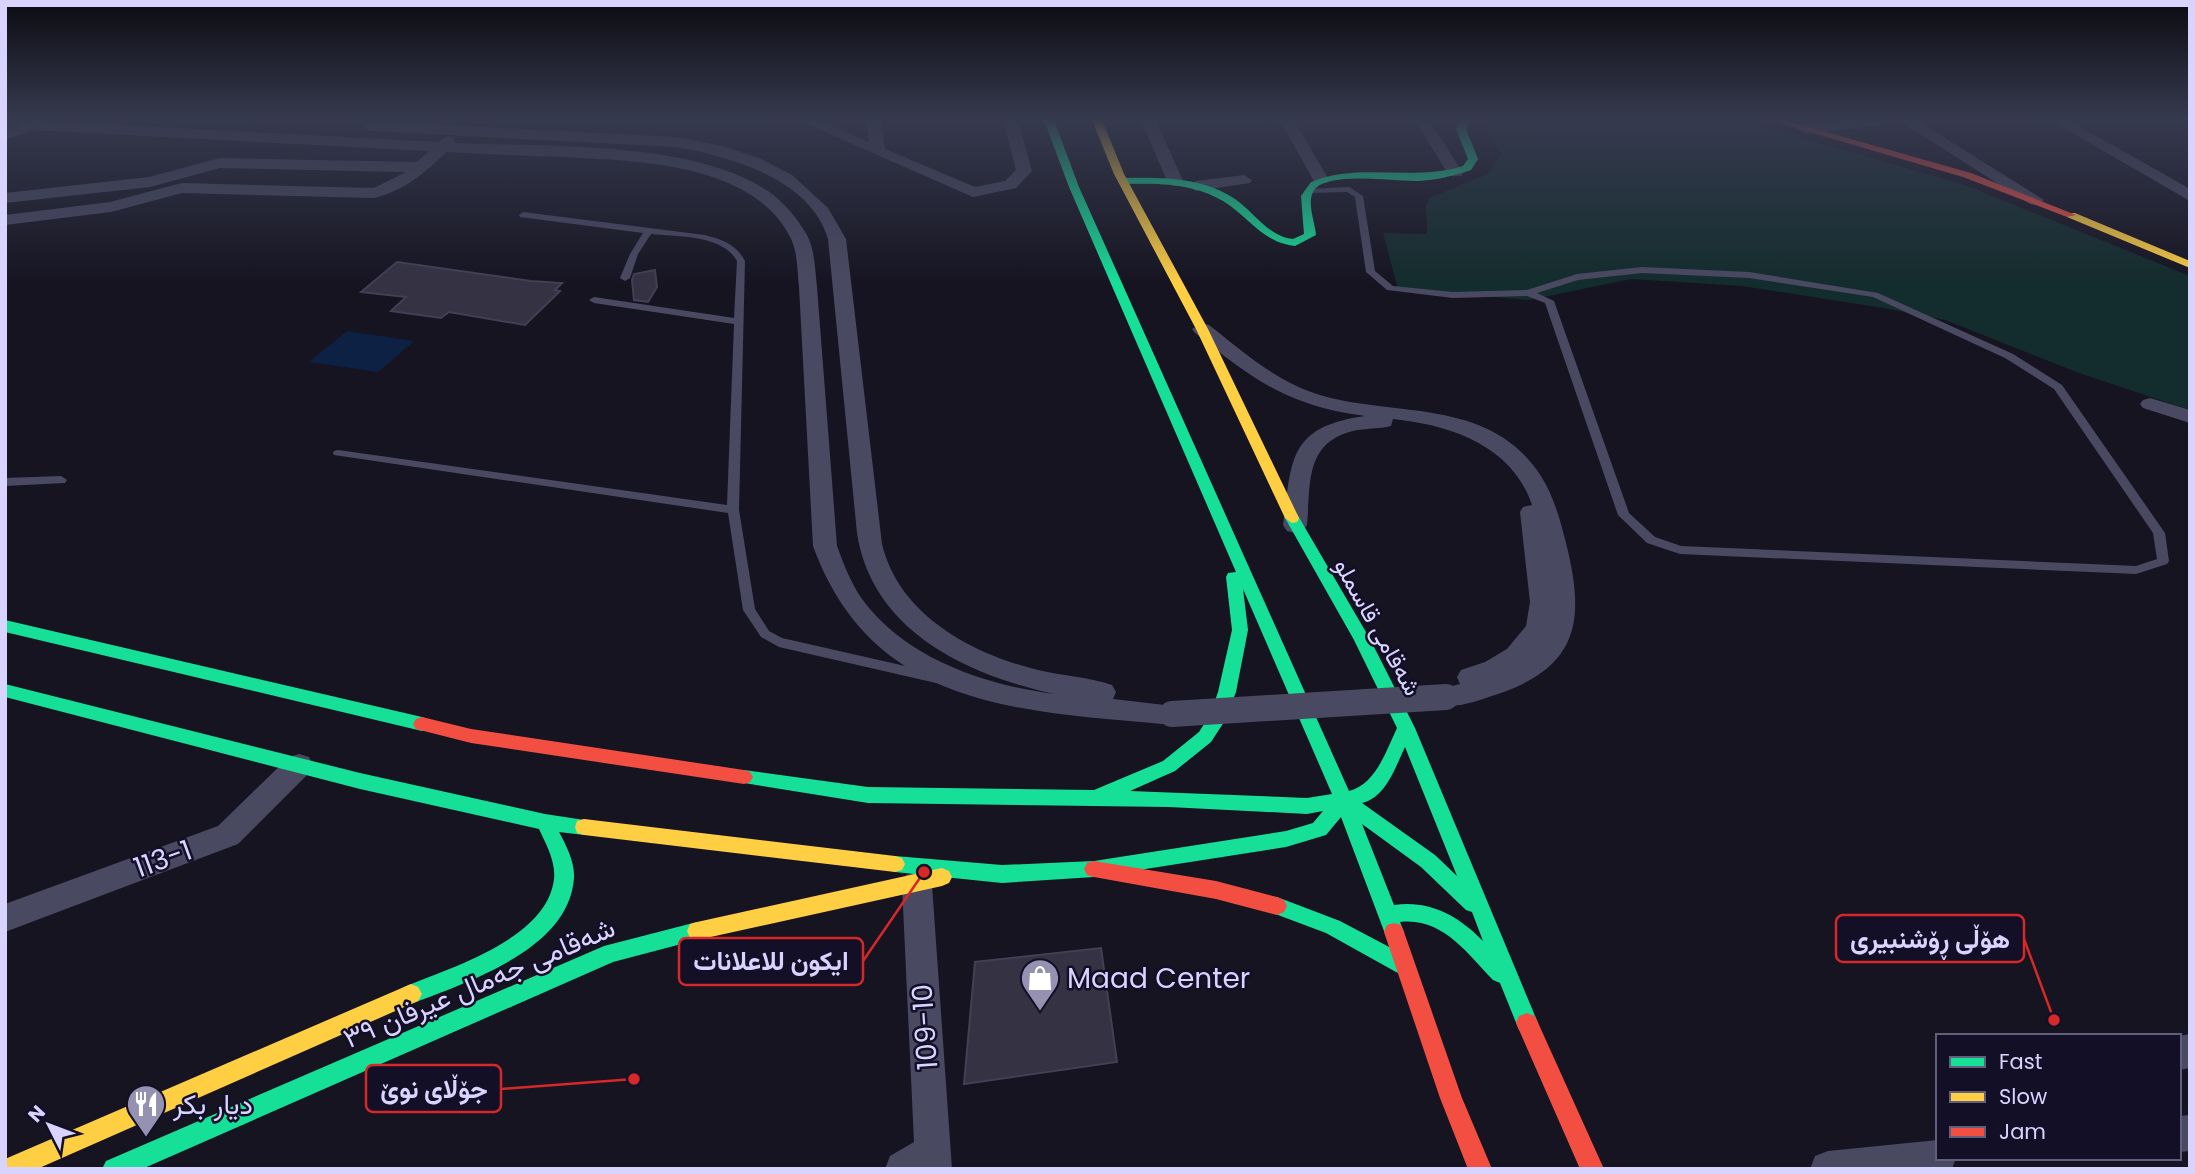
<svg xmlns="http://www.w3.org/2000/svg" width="2195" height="1174" viewBox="0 0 2195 1174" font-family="Poppins,Vazirmatn,sans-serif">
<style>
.green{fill:#132c2d}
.water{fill:#0d2144}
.building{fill:#343243;stroke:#433f54;stroke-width:2}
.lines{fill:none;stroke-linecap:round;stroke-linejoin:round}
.lane{fill:#4a4962;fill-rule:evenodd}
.street{fill:#4a4962;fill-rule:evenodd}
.fast{fill:#16e098;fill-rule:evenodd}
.slow{fill:#ffcf43;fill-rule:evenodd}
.jam{fill:#f24e42;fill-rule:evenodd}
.street-bridge{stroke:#4a4962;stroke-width:26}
.labels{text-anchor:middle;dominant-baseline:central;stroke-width:5;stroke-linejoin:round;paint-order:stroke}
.street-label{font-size:24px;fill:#d9d4ff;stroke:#130f26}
.near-street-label{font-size:28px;fill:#d9d4ff;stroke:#130f26}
.near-poi-label{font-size:28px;fill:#d9d4ff;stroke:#130f26;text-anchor:start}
.leader{fill:none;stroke:#d62828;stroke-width:2.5}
.callout-dot{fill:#d62828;stroke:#130f26;stroke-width:2.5}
.callout{fill:#130f26;stroke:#d62828;stroke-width:2.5}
.callout-label{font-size:26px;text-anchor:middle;font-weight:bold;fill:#d9d4ff}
</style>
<rect width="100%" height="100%" fill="#161421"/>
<path class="green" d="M1496,120H1739L1965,185L2190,276V410L2079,373L1945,320L1883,308L1742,286L1631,279L1529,300L1398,289L1383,233L1427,234L1426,206L1429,198L1488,174L1501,154L1485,129Z"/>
<path class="water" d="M347,331L414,341L378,372L309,362Z"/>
<path class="building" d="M397,262L531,281L562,283L555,290L560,291L525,325L449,312L441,318L391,311L406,297L361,292Z
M655,270L657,287L648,302L634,300L632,280L634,274Z
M1101,948L1117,1062L964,1084L975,962Z"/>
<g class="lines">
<path class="lane" d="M1349,187L1363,196L1375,271L1393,286L1453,292L1527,290L1577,274L1642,267L1749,272L1878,293L2013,354L2062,385L2165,533L2169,561L2167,564L2136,574L1680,554L1647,543L1618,515L1545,303L1527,296L1453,298L1387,290L1366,272L1355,197L1347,192L1308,193L1304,191L1308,189ZM1642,273L1749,278L1873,297L2005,358L2054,389L2153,533L2157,559L2136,566L1681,546L1655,537L1629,513L1554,301L1537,293L1578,280Z
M523,212L705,235C723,240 736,244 745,261L739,510L755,609L769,631L782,638L936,673L941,674L943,678L941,682L936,683L779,647L761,637L743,610L728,513L334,455L333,453L334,451L338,450L727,505L734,324L594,303L589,300L594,297L734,318L737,261C722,234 677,237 651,234L638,254L630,278L625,281L620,278L630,254L643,233L520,217L519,215Z
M61,476L67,480L65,483L5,486V478Z"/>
<path class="street" d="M31,120L438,142L448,136L453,138L455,143C545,147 692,140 768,191C784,202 797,218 807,235C815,250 815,270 817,287L837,546C844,565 851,583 862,599C906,659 985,685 1055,694C967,675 872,631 857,533L828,239C811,179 731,157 677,147L370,131L362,126L370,121L677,137L722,146L759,158L792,175L828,208L846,239L882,544C899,615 972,654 1038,670C1063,676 1089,677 1112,685L1116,692L1113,699L1182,707L1186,714L1182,721L1172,725C1024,711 873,711 813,546L799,287C797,270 798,250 789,235C750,162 635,161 563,157C524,156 485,154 446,152C424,174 405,190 374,198L182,193L111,212L5,225V215L110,202L182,183L374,188L406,172L220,168L150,187L5,203V193L149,177L220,158L417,162L429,151L31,130L5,140V130Z
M798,120H818L869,142L866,120H881L885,149L975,187L1005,181L1016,170L1003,120H1018L1032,171L1016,188L973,197Z
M1141,120H1156L1183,181L1181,184L1175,186L1167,181Z
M1280,120H1294L1329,180L1327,183H1315Z
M1415,120H1429L1463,173L1461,176H1449Z
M1847,120H1892L1884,125L1806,134L1798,129L1806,124Z
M1898,120H1916L2044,200L2036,205L2030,204Z
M2050,120H2068L2190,189V201Z
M1244,175L1252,180L1250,183L1196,191L1188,186L1196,181Z
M1202,323L1209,325C1241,350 1272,378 1311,392C1383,418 1479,396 1533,465C1551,487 1559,515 1566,543C1585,619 1580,666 1498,694C1480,700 1455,710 1437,704L1433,697L1437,690L1460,684L1457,677L1461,670L1485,662L1507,649L1526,626L1530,602L1520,512L1523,507L1532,505C1512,445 1450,425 1393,419L1391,426C1379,429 1366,428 1353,431C1304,443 1311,485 1307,525L1303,531L1295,533L1287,531L1283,525C1292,459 1288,427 1365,416C1288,406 1254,380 1195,333L1192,329Z
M2150,398L2190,410V423L2143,408L2140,404L2143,400Z
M299,754L309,757L313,765L309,773L238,844L5,932V904L218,826L289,757Z
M917,872L928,875L932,885L952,1169H885L890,1156L914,1142L902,885L906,875Z
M2190,1034V1068L2179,1070V1036Z
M2190,1115V1151L2179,1152V1116Z
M1938,1140V1158H1956L1952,1169H1810L1815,1156L1828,1151Z"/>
<path class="fast" d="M1044,120H1054L1079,187L1349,791C1376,784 1386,751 1397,728L1354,640L1285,518L1292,513L1297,514L1370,639L1415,728L1538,1023L1535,1030L1527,1033L1519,1030L1500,983L1493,980C1467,953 1442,917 1400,922L1404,932L1401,939L1394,941L1387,939L1341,817L1326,835L1286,847L1094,877L1002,883L895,872L888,870L885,864L888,858L895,856L1002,865L1094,861L1286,831L1313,823L1323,811L1307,814L1169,807L868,803L738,782L735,777L738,772L744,770L868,787L1094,790L1163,761L1199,732L1210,715L1218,692L1232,630L1226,577L1228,573L1236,572L1069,187ZM1243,589L1332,794L1307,798L1130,791L1175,771L1211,742L1224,722L1236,692L1248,630ZM1405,747L1457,876L1435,855L1362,803C1386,797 1395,768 1405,747ZM1362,824L1421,867L1466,910L1472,912L1483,941C1458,916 1431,900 1394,905Z
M1461,120H1471L1466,129L1478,159L1471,170C1453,176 1436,180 1418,181C1396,182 1324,170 1313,192C1307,204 1315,222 1316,235L1295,246C1263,243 1249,217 1223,201C1193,183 1157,183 1123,184L1118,181L1123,178C1160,177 1203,177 1235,199C1254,212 1269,237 1293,239L1304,234L1301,196L1311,182C1359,162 1412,182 1463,166L1468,159L1456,129Z
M5,620L422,717L428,719L431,724L428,729L422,731L5,632Z
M5,684L360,773L545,814L591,821L593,827L591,833L584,835L559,832C566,845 575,862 574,878C569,950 467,982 411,1004L404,1001L400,994L404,987C452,967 547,939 554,879C556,862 546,844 539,829L360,789L5,697Z
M1277,897L1340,921L1410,958L1413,965L1410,972L1403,975L1396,972L1326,933L1270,912L1267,906L1270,900Z
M697,922L704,924L707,931L704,938L613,962L142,1169H102L106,1161L604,946Z"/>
<path class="slow" d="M1092,120H1102L1124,174L1208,329L1299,518L1297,522L1292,523L1285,518L1196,329L1114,174Z
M2067,213H2075L2190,261V268L2067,217Z
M584,819L895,856L902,858L905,864L902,870L895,872L584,835L577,833L575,827L577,821Z
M942,868L949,871L952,877L949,883L942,886L697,940L690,938L687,931L690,924L697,922Z
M411,984L418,987L422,994L418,1001L37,1169H5V1159Z"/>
<path class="jam" d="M1769,120H1784L1971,173L2076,215L2067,217L1963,177Z
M422,717L471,729L744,770L750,772L753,777L750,782L744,784L471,743L416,729L413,724L416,719Z
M1094,861L1216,881L1277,897L1284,900L1287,906L1284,912L1277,915L1216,899L1094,877L1087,875L1084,869L1087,863Z
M1394,923L1401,925L1404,932L1462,1098L1492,1169H1468L1440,1098L1384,932L1387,925Z
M1527,1013L1535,1016L1604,1169H1580L1516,1023L1519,1016Z"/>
<path class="street-bridge" d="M1172,714L1446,697"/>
</g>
<linearGradient id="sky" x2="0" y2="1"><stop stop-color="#0c0b12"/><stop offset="0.42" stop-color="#363a4e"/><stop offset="1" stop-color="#363a4e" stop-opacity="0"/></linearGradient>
<rect width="2195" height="284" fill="url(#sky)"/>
<defs>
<g id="shop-pin" transform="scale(2.0125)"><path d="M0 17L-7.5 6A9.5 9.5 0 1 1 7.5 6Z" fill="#9591b1" stroke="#130f26"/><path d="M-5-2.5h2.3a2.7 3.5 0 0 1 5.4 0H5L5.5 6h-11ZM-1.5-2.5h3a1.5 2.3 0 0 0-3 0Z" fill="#fff"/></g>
<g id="restaurant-pin" transform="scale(2.0125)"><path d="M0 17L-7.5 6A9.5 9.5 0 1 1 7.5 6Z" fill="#9591b1" stroke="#130f26"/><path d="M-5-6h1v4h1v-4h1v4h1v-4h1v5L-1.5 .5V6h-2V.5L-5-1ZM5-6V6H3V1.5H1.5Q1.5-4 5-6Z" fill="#fff"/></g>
</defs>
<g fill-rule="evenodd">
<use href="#shop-pin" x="1040" y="978"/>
<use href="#restaurant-pin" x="146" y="1104"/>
</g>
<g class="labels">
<g class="street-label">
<text transform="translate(1378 627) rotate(61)">شەقامی قاسملو</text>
</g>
<g class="near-street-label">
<text transform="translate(163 859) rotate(-20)">113-1</text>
<text transform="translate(479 983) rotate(-23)">شەقامی جەمال عیرفان ٣٩</text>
<text transform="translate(925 1027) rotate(-94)">109-10</text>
</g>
<g class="near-poi-label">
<text x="1067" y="978">Maad Center</text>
<text x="173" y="1104">ديار بكر</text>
</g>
</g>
<path class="leader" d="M2054 1020L2024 939M924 872L863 961M634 1079L501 1089"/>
<g class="callout-dot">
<circle cx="2054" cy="1020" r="7"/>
<circle cx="924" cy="872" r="7"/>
<circle cx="634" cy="1079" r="7"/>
</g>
<g class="callout">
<rect x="1836" y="915" width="188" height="47" rx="7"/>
<rect x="679" y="938" width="184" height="47" rx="7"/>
<rect x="366" y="1065" width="135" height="47" rx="7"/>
</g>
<g class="callout-label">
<text x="1930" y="948">هۆڵی ڕۆشنبیری</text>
<text x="771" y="970">ايكون للاعلانات</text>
<text x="434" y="1098">جۆڵای نوێ</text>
</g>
<rect width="2195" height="1174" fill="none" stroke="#d9d4ff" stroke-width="14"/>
<rect x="1936" y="1034" width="245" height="126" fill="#130f26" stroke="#625e7d" stroke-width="2"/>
<rect x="1950" y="1057" width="35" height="10" fill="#16e098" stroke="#625e7d" stroke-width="2"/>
<text x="1999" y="1069" font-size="21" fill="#d9d4ff">Fast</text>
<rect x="1950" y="1092" width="35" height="10" fill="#ffcf43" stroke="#625e7d" stroke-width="2"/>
<text x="1999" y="1104" font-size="21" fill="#d9d4ff">Slow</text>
<rect x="1950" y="1127" width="35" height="10" fill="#f24e42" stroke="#625e7d" stroke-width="2"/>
<text x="1999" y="1139" font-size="21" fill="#d9d4ff">Jam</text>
<g transform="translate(49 1125) rotate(312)" stroke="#130f26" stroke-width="5" paint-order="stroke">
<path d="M0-5L12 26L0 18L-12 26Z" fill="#d9d4ff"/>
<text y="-10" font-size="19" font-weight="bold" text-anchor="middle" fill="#d9d4ff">N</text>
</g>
</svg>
